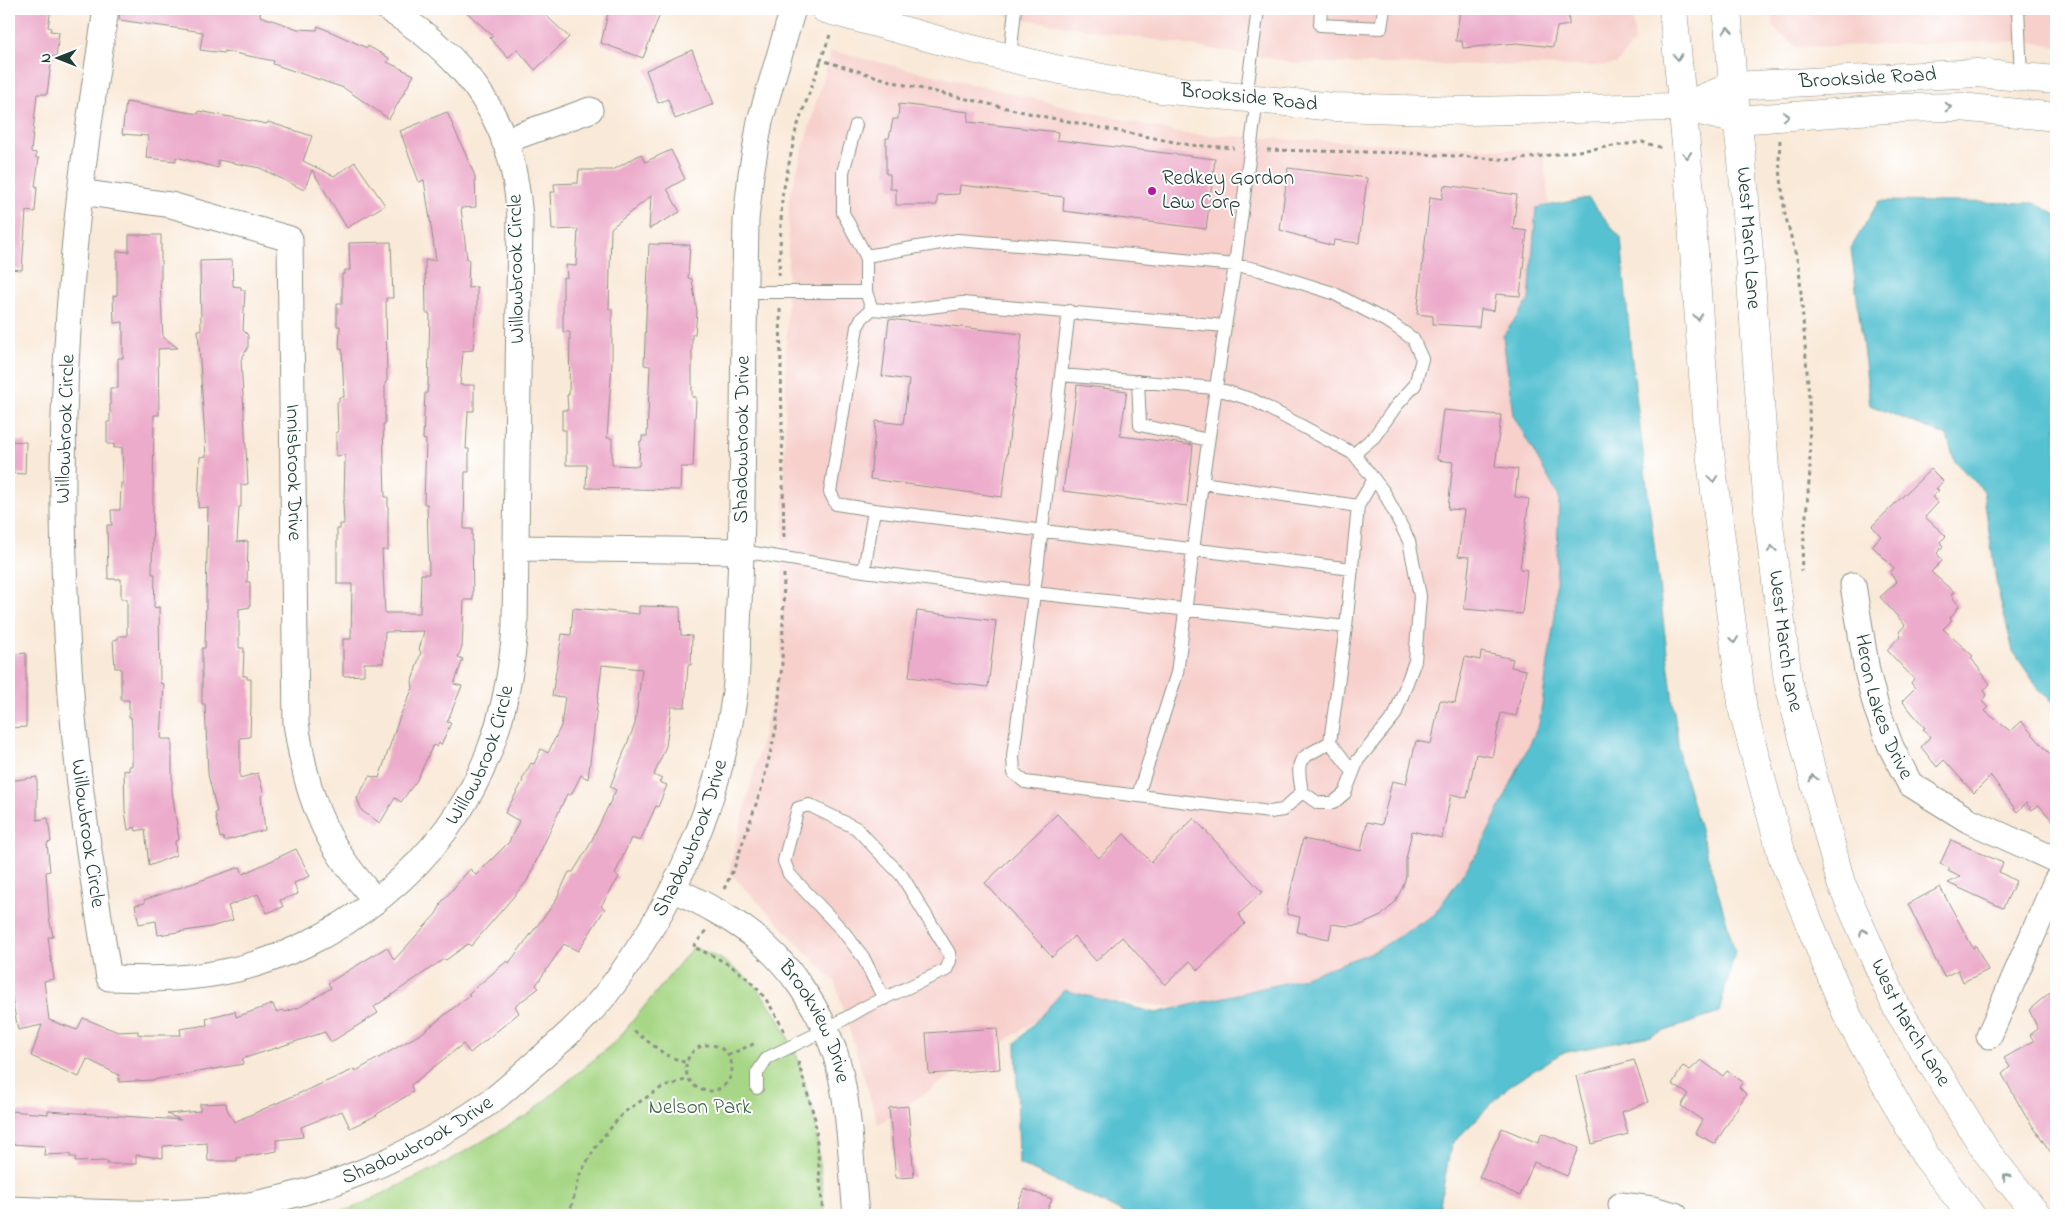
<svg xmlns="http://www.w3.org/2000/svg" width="2065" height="1224" viewBox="0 0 2065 1224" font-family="'Indie Flower',sans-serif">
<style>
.built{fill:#f7d0cc}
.green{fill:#a7d786;stroke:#638a5d}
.water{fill:#56c1d1;stroke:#3a7f82}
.building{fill:#ecabca}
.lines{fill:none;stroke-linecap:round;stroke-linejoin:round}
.lane-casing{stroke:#8c9386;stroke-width:14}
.street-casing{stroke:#8c9386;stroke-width:27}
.secondary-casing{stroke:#8c9386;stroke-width:29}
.path{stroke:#8c9386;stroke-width:3;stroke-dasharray:4 4;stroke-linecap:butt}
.lane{stroke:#fff;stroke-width:12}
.street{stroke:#fff;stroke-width:25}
.secondary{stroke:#fff;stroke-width:28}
.oneway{stroke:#8f9e9a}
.poi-dot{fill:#b5179e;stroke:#fff;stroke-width:2}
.labels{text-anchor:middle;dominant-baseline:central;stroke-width:4;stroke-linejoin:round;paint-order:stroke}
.street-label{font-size:21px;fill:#1f3d34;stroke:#fff}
.poi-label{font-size:21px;fill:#1f3d34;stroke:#fff;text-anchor:start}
.park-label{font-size:21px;fill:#416448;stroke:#fff}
</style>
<rect width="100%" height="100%" fill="#fff"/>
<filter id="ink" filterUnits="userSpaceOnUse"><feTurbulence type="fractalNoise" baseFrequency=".02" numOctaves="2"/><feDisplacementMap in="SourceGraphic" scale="10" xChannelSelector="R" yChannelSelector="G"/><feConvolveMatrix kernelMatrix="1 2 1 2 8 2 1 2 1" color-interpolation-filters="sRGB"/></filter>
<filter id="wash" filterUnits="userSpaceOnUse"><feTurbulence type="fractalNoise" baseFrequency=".0096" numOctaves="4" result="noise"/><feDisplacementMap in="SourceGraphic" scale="20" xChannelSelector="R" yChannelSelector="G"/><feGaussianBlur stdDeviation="1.12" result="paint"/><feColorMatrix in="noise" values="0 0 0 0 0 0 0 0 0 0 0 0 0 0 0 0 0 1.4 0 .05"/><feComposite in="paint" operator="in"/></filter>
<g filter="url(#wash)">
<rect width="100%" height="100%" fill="#f9e9d8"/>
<path class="built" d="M984,9H1632L1635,41L1616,64L1592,66L1298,63L1018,18Z
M1772,9H2056V47L2025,41L1796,47L1774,28Z
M831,51L1184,134L1543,151L1558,283L1577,505L1596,653L1438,929L1269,1016L1072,997L878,1124L835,982L729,872L781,664L789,198Z"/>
<path class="green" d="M693,947L721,959L752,982L777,1015L797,1056L815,1119L825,1215H324L351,1209L445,1163L529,1114L617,1040Z"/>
<path class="water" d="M1588,198L1621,238L1631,353L1680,760L1735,951L1719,1013L1650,1036L1562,1053L1509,1086L1451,1145L1438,1215H1129L1019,1164L1016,1043L1064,990L1156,1013L1297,980L1375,951L1434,915L1480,849L1539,724L1555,615L1559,497L1513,415L1503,336L1529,300L1536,208Z
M1879,201L2035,203L2056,215V704L2040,691L2013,651L1997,587L1983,490L1955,462L1947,436L1870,405L1851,248Z"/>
<g id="blocks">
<path class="building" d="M10,9H51L48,27L51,28L50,31L59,32L56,57H52L47,94H37L31,152L36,153V158H39L35,186H37L35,212L26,211L22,270L9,269Z
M120,9H261L260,16L298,29L317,30L318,26L367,48L368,46L389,58L387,62L414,75L389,119L344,88L273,64L274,61L224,51V53L200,50L203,32L119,20Z
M463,9H539L569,37L535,70L517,49L508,58L490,38L493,36Z
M609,9H662L643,58L601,43Z
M1460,9H1568L1569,25L1557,27L1553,47L1517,43L1463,48L1462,41H1456Z
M692,50L714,104L675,119L668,99L658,103L646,70Z
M126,102L198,114L199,111L267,124L268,122L312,136L303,161L334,176L355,162L385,205L347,228L312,170L304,190L260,168L218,160V168L176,157V161L146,158L148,136L122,134Z
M899,104L969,112L968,122L1058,132L1057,140L1215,159L1206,229L1063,211L1064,197L960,185L959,194L937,195V205H896V189H890V174H886V138H889L893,119H898Z
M447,112L475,176L476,207L461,208L467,259H469L468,288L477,287V315H475L473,350L463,351L460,385H474V411H468L466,449H469V472H465L464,529H472L473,600H464L462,647L458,657L463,659L454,684L462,686L447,722L451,723L441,745L439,743L437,747L433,745L417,780L401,802L395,798L380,823L362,811L357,798L370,776L379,778L400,716L413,688L412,681L421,652L419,650L424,631L385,632L383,663H364V675L343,676V639H351L352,584H337V529H340V524H344L343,502H344L345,455L336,456V432H338L337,402H339V397H344L342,349H339L340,326H337V304H342V274H345V270H350L349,243L391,242L393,298H386L387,381L385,383V424H383L385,497H388V550H382L385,613H420L421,574H429L427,504H424L426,440L423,439L425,393H427L428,385L430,314L426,313L425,260H436L424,180L419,182L400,131Z
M671,150L685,179L667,189L680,212L649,229L651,196L611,228L609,309H612V363L607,438H612V465L639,466L640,441H642V436H647L650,366L644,365L649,244L690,245L688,278L692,279L697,312L695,334H692V397H696L693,467H681L680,490L586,488L587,465H566V430H562V410H568L567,395H569L570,332H563V277L567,278L566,265L576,266L578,229L552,230L550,192H555L554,184L578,183L579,170H613L641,154L645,162Z
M1288,168L1367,178L1359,243L1334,240L1333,246L1280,230Z
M1444,185L1517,195L1513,229L1527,231L1520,296L1496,294L1494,311L1481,309L1479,327L1433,324V316L1417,314L1430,197L1442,199Z
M129,235H161V279H160L163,337L178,348L158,349L159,415H154L152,574H155L154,608L159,607L160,683L164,684L161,739H172V791L179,840L175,841L176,855L149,866L145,829L136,831L135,827L128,830L125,811L124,770L129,771V766H132V728L131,717H129V700H121V668H115L113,640L118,639V636H127V599H121V579H108L107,525H112L111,510H120L121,483H123L122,447L114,448V444H107V422H110V388H118V358H123V322L114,323L113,296L117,295V251L129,252Z
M232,260L233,286L241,287V290H245L243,330L248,335V347L241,360L248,484L241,485V507H239L237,542L248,541L247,582H250V607L239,609V648H244L243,676H247V679H251V703L250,737L240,738V778L258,773L264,795L261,796L265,830L224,841L223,837L220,838L215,813L217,812L208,774L205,704H202V648H205L208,507L198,508L200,457L206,456L198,330H201L200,261Z
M889,319L1022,334L1002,497L870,479L876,421L903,424L909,380L882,376Z
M1077,385L1127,391L1120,436L1193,445L1187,506L1063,491Z
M1443,410L1501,415L1495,467L1518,469L1515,497L1529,499L1520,569L1527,570L1522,614L1464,609L1470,557L1458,556L1464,510L1448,509L1453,462L1437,460Z
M9,441L26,442L25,474L9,473Z
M1931,469L1943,481L1936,489L1939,490L1932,497L1938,503L1925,517L1946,536L1940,542L1943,546L1937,553L1942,561L1931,572L1954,592L1951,595L1959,606L1950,618L1952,620L1943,629L1973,656L1971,658L1990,684L1984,691L1987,695L1982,701L1988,708L1985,711L2010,731L2021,721L2056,761V825L2039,805L2032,810L2026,803L2017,812L1991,776L1974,793L1944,760L1937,767L1921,747L1930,737L1923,729L1925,728L1902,701L1915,688L1911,683L1914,679L1887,650L1901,635L1899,632L1905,625L1880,597L1897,582L1890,573L1894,568L1872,546L1881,536L1872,526Z
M639,606L680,607L681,635L692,636L691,665H688L685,707H671L666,746L654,775L662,779L659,782L667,785L658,807L656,806L640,841L631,838L615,874L619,877L601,906L605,909L578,951L564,944L536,985L539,988L515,1006L519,1013L470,1053L463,1044L411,1085L413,1092L377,1114V1115L350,1128L342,1111L301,1127L303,1137L276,1140L277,1151L237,1158V1161H208L207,1143L163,1146V1158L136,1155V1164H107L108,1161L75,1162L76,1157H70V1154L44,1155L45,1146L9,1144V1111L48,1114V1111L181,1120L167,1114L200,1111V1104L226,1103L227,1109L234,1122L355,1069L356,1071L422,1033L470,995L468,994L507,961L509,963L555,902L569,872H573L588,848L616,790L610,787L635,724L642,669L602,665L588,779L581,775L571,795L567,794L527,881L471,946L468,944L446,960L444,959L374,1007L378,1013L331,1042L325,1032L242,1059L243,1064L152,1080L119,1082V1075L87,1059L79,1077L31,1056L42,1025L18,1030L9,982V781L37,777V820L48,818L51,842L47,843L50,871L46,872L49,917L53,937H48L54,979L44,981L49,1020L77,1030L83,1018L118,1032L138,1031V1034L143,1035H181L180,1029L207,1025L206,1018L235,1011L236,1017L273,1004L276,1012L283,1010L285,1012L300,1007L331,988L328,983L387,947L394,960L436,914L441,905L440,904L470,869L476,875L509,842L519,821L505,813L523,781L522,780L531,763L534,764L541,749L548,753L561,726L565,697L552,696L562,634L571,635L573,608L639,614Z
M917,611L996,621L988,687L909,677Z
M1481,652L1513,659L1511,667L1526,670L1516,716L1501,713L1492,757L1476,754L1467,798L1451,794L1442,838L1412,831L1406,859V876L1403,886L1395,902L1381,916L1361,925L1347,926L1332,924L1329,939L1297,932L1300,917L1287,914V907L1303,839L1361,851L1367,822L1382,825L1392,781L1406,784L1416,741L1431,744L1440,700L1455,703L1465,657L1480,660Z
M26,653V727L9,728V655Z
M1057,814L1099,858L1124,834L1151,862L1194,818L1262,892L1239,914L1245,924L1198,970L1190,961L1165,985L1122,937L1096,961L1074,936L1052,957L985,883Z
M1951,840L2003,863L1999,872L2016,881L2003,908L1948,883L1960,877L1948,871L1950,868L1940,864Z
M296,849L310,876L294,883L298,894L280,900L283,907L267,913L258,894L228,906L233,920L211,927L158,935L156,921L139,924L135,905L145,903L144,900L240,867L243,874Z
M1940,887L1973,948L1976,946L1988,970L1963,982L1958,970L1944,977L1908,904Z
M2056,987V1160L2025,1115L2002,1074L2010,1067L2004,1058L2034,1041L2030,1035L2038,1029L2029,1010Z
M997,1028L1000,1069L929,1074L926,1033Z
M1634,1060L1648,1102L1622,1112L1628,1134L1592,1144L1576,1076Z
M1701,1060L1723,1076L1727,1071L1743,1082L1739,1087L1746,1094L1715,1144L1695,1133L1702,1120L1681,1106L1688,1094L1672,1084L1683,1066L1690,1070Z
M908,1106L914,1177L896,1178L889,1108Z
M1502,1128L1538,1143L1542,1133L1579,1148L1567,1176L1534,1162L1520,1196L1479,1177Z
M1024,1189L1052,1199L1045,1215H1014Z"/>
</g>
</g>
<g filter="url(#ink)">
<use href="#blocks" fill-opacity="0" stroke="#8c9386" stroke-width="1"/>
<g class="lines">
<g class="lane-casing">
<path id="lane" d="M1321,9L1320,25L1381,28L1384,9
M2018,9L2021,76
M1010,58L1015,9
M1246,98L1258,9
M745,292H866L872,309L898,311L962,303L1225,326L1235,265L1079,250L958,240L866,256L843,213V172L856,125
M866,292V256
M1069,311L1034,593L1346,627
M1061,375L1215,388L1253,400L1354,454
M1138,381L1140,425L1208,440
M1202,483L1358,506L1346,627L1330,742C1300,761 1295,753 1302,792
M1358,506L1374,479
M874,510L1352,569
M742,551L864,571L1034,593L1013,756L1014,773L1025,782L1270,812L1283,810L1302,792L1318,803H1333L1345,793L1358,760L1395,715L1415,661L1420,596L1409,541L1384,492L1354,454L1374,437L1396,406L1415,385L1422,359L1413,339L1392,324L1333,293L1260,270L1235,265L1257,99
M864,571L874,510L836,504L830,492L857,327L862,318L872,309
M1330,742L1353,772
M1138,795L1177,673L1199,505L1225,326
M757,1088V1073L767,1058L825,1030L867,1006L946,970L950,961L949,953L902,876L856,828L809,805L798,808L784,861L789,874L843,931L863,957L884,999"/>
</g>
<g class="street-casing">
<g id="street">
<path id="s1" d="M106,9C97,70 87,131 80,193C68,298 62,405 63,511C64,602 69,694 80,784C88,849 98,913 109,978C145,979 181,980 218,973C334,953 450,861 490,749C505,709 512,670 515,627L520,218C518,195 515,170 507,147C485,85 443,43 388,9"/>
<path d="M504,141L590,110"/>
<path id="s2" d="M80,192L171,205L290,239L296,723C303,771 314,817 342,858C352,873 364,887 376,901"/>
<path d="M516,548L742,551"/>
<path id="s3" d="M1853,585L1867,671L1876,707L1891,747L1910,784L1968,820L2056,860"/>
<path id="s4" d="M674,889C700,902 726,915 750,933C788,962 819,1007 835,1053C850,1100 851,1165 856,1215"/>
<path d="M1989,1036L2056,881"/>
<path d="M1621,1205L1653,1209L1675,1215"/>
<path id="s5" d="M9,1209C82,1211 157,1218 230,1208C322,1195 411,1157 487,1104C503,1093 517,1079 532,1066C558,1044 584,1021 606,994C674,907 720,801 735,692C738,670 737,648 738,626C740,584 742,542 742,501C743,407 744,314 746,220L751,174L760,121L793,9"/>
</g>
</g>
<g class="secondary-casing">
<g id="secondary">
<path id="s6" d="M825,9L960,46L1060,70L1161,89L1333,107L1469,111L1682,107L1737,120L1900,108L1961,107L2056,117"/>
<path d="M1673,9L1687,155L1707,429L1743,711L1783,859L1848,1017L1925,1155L1971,1215"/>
<path id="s7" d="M1727,9L1733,86L1742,160L1769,523L1788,681L1841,883L1897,1008L1986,1151L2037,1215"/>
<path id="s8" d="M1682,107L1733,86L1977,73L2056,80"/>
</g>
</g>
<path class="path" d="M830,35L821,60L901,84L1046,117L1190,145L1234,148
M1780,140L1779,160L1785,214L1799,267L1809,397L1810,471L1801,571
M1267,150L1409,153L1514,160L1642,142L1663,148
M779,276L782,197L796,130L821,60
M780,309L784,541
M724,889L734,868L762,787L776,729L782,664L784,574
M706,931L693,947C739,966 762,985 784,1031
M634,1031L666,1055L686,1063
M686 1068a23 23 0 1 1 46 0a23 23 0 1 1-46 0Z
M728,1055L756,1043
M798,1062L815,1119L823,1215
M335,1215L346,1213V1215
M569,1215L580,1174L598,1143L624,1112L661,1088L688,1079"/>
<use href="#lane" class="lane"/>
<use href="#street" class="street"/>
<use href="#secondary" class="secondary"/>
</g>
<defs><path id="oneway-chevron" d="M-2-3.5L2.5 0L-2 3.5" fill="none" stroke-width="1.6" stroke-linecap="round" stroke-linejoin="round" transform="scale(1.25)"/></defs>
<g class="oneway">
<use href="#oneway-chevron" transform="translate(1728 30) rotate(-94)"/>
<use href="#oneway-chevron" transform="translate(1678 57) rotate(85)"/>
<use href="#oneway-chevron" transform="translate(1948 107) rotate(-1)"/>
<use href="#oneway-chevron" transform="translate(1786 116) rotate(-4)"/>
<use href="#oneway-chevron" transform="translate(1687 155) rotate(85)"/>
<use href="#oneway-chevron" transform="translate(1698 317) rotate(86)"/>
<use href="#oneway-chevron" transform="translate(1713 479) rotate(83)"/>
<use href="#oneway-chevron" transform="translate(1772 549) rotate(-97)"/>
<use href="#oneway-chevron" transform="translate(1734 640) rotate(83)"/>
<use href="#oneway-chevron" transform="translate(1813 778) rotate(-105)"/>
<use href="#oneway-chevron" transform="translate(1863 932) rotate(-114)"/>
<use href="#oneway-chevron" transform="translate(2006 1177) rotate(-128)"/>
</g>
</g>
<circle class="poi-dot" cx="1152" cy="191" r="5"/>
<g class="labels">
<g class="street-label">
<text stroke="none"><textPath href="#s8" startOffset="190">Brookside Road</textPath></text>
<text stroke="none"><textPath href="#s6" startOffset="434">Brookside Road</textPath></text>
<text stroke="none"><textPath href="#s7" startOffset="230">West March Lane</textPath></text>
<text transform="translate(517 269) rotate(-91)">Willowbrook Circle</text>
<text transform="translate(66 429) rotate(-88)">Willowbrook Circle</text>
<text stroke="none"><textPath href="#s5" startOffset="1248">Shadowbrook Drive</textPath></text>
<text stroke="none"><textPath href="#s2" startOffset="449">Innisbrook Drive</textPath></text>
<text stroke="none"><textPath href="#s7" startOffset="635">West March Lane</textPath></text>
<text stroke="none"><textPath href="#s3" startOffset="126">Heron Lakes Drive</textPath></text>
<text stroke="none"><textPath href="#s1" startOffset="1442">Willowbrook Circle</textPath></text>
<text stroke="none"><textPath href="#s1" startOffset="828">Willowbrook Circle</textPath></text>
<text stroke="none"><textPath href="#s5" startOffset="842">Shadowbrook Drive</textPath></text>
<text stroke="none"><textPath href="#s7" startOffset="1040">West March Lane</textPath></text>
<text stroke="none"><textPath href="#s4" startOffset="200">Brookview Drive</textPath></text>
<text stroke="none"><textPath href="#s5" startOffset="422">Shadowbrook Drive</textPath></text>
</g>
<g class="poi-label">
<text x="1162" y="179">Redkey Gordon<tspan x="1162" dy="24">Law Corp</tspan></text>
</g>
<g class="park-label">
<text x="700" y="1108">Nelson Park</text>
</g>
</g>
<rect width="2065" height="1224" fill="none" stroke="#fff" stroke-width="30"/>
<g transform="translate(58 58) rotate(270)" stroke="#ffffff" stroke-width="4" paint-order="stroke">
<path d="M0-4L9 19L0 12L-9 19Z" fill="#1f3d34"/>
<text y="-8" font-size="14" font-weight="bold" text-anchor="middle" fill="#1f3d34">N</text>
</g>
</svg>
